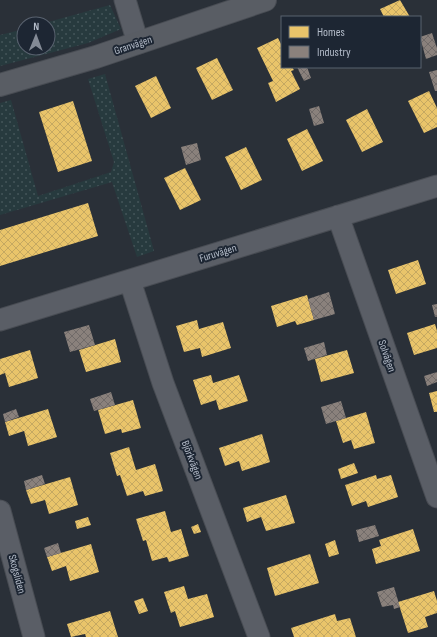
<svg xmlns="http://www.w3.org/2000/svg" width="437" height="637" viewBox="0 0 437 637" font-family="'Sofia Sans Condensed',sans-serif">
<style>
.grass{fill:url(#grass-dots)}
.homes{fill:url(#homes-cross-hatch)}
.industry{fill:url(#industry-cross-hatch)}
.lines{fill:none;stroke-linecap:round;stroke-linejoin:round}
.street-casing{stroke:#484c53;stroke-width:23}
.secondary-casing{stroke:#484c53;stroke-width:24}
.street{stroke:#5a5e66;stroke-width:21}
.secondary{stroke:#595d64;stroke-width:22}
.labels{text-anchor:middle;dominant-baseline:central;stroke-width:4;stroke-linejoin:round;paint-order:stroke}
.street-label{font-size:11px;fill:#b4bcc9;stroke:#1d2633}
</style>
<defs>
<pattern id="grass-dots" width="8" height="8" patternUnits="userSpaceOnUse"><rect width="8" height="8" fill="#273a3e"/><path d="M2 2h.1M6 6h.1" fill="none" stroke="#445559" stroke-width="1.8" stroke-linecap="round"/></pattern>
<pattern id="homes-cross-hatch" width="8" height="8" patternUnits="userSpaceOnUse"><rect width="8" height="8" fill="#e9c46a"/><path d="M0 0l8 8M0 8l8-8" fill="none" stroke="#c5a861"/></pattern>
<pattern id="industry-cross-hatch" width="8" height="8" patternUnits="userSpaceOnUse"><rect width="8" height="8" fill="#8a817c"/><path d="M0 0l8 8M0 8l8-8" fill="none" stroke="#716b69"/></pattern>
</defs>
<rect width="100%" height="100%" fill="#2a3038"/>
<path class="grass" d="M110,5L121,29L88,43L0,66V35L24,29V48H48V24H41Z
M105,74L154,251L137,257L112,182L0,215V103L11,100L38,196L111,172L114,162L88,79Z"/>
<path class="homes" d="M400,0L410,17H384L380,9Z
M278,38L282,46V67H292L294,70L291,71L300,89L276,102L268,83L273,81L257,48Z
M217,58L233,90L212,100L196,68Z
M156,76L171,108L151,118L135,86Z
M429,91L437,108V127L424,133L408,101Z
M73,101L92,161L58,172L39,112Z
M367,109L383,142L362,152L346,120Z
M307,129L323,161L302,171L287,139Z
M246,147L262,180L241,190L225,157Z
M185,168L201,200L180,210L164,178Z
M88,203L98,236L0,266V230Z
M418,260L426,284L396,294L388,270Z
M307,295L314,320L297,325L295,321L277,327L271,306Z
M197,320L199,329L223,322L231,348L202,357L200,348L184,352L176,326Z
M435,324L437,331V348L414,355L407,333Z
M115,339L121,362L86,372L79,350Z
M30,350L38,378L9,387L5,373L0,375V359Z
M347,350L354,373L321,382L315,359Z
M211,375L213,383L239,375L248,401L219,410L216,400L201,405L193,380Z
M437,391V412H434L429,393Z
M133,400L141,428L122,433L121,429L105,434L98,410Z
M48,409L57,437L28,446L24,431L9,436L5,422Z
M366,412L375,443L354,449L351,440L343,443L336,421Z
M262,434L270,462L242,471L239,461L225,466L219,448Z
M129,447L136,470L155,464L163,491L145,496L143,491L127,496L120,475L117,476L110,453Z
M354,463L358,473L341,479L338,469Z
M376,475L377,479L391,475L398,497L368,507L366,501L352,506L345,485Z
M70,477L78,505L49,514L45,500L31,504L26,490Z
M286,495L295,523L266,531L261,517L247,522L243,508Z
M165,511L171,532L181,529L189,556L169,562L167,557L152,561L146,540L143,541L136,519Z
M88,517L91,525L77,529L75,521Z
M198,524L201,532L194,534L191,527Z
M413,529L420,551L376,564L372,549L381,546L379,540Z
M335,540L339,554L329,557L325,544Z
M91,544L99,572L70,581L66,566L52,571L47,557Z
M310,554L319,583L275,596L267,568Z
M184,586L188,599L207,594L214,617L180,627L175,611L171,613L164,592Z
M434,591L437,601V613L425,617L428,627L408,633L398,602Z
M143,598L148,611L139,614L134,601Z
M110,611L118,637H86L85,634L71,637L67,624Z
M335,614L337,621L350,618L356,637H294L291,628Z"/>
<path class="industry" d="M432,33L437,48V55L426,59L420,37Z
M297,67H307L311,78L304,81Z
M437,70V91H435L429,72Z
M319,106L324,123L314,126L309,109Z
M197,143L201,160L186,165L181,147Z
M329,292L335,314L314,320L308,299Z
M437,304V317H435L432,305Z
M89,325L95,345L70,352L64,332Z
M324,342L327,355L308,361L304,348Z
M437,372V382L427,386L424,376Z
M111,392L115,405L94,411L90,399Z
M341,401L346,418L326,424L321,407Z
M16,409L19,417L5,422L3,414Z
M42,475L45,484L26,490L24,481Z
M375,525L379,536L359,542L356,530Z
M58,543L61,553L47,557L44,548Z
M394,587L400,607L394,609L393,605L382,607L377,592Z"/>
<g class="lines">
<g class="street-casing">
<path id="street" d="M125,0L138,43
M338,216L437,497
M130,281L163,383L259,637
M0,320L437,186
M0,511L34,637"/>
</g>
<g class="secondary-casing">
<path id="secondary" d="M0,85L96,57L265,0"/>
</g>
<use href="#street" class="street"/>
<use href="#secondary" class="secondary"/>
</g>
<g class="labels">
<g class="street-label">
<text transform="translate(133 45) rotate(-18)">Granvägen</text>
<text transform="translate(218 253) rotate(-17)">Furuvägen</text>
<text transform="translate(387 356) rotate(71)">Solvägen</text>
<text transform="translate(192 460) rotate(69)">Björkvägen</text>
<text transform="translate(17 574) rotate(75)">Skogsliden</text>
</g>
</g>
<rect x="281" y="16" width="140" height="52" fill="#1d2633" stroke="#59626f"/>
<rect x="289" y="26" width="20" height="12" fill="#e9c46a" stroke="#59626f"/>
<text x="317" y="36" font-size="12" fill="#b4bcc9">Homes</text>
<rect x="289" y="46" width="20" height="12" fill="#8a817c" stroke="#59626f"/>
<text x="317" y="56" font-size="12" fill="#b4bcc9">Industry</text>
<g transform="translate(36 36) rotate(1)"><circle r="19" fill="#1d2633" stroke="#59626f"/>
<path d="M0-3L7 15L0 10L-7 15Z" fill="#848b96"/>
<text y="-6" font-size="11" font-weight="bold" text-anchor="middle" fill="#b4bcc9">N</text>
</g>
</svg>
